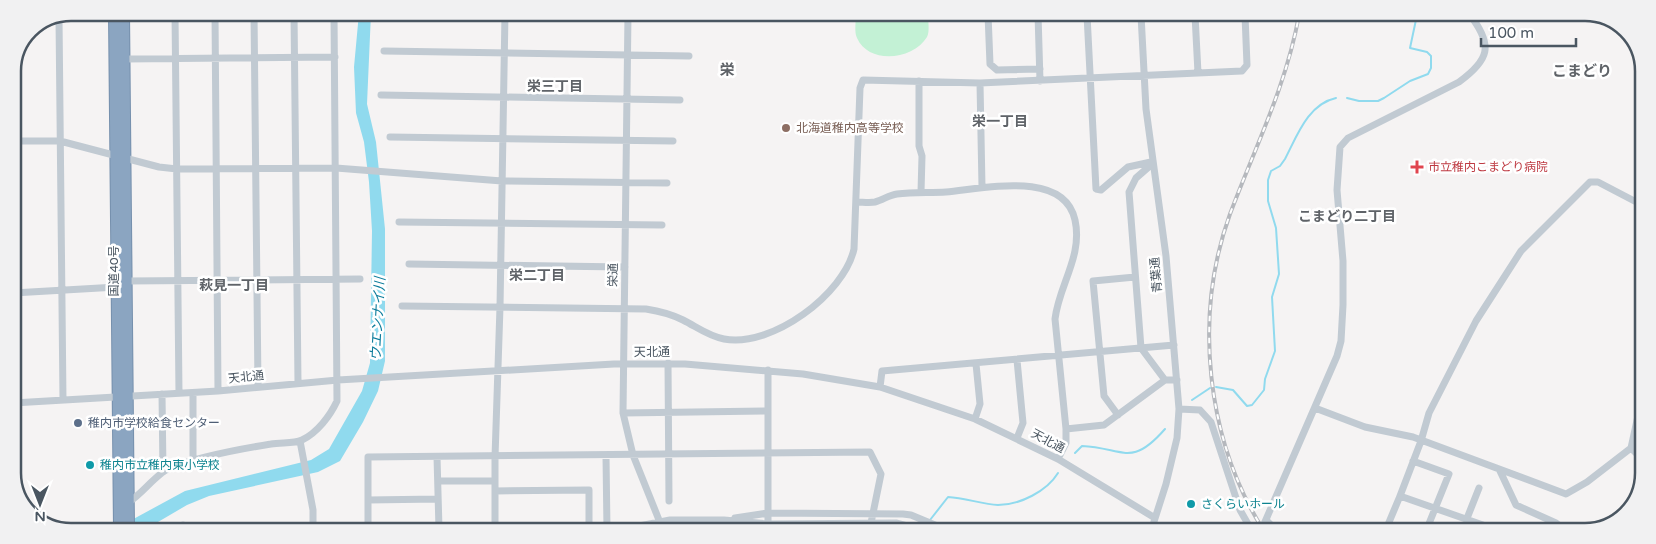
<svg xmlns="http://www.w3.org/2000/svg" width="1656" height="544" viewBox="0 0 1656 544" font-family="'Varela Round','Noto Sans JP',sans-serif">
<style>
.green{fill:#c3f1d5}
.water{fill:#90daee}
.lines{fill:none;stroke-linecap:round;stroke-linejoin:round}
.stream{stroke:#90daee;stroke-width:2}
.highway-casing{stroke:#7690ad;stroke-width:12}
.minor{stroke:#c1cad2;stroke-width:7}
.highway{stroke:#8ba5c1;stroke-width:10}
.rail-casing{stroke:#b5b8bd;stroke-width:4}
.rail{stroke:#fff;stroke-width:2;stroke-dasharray:5.5;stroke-linecap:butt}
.education-dot{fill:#8d6e63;stroke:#fff;stroke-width:2}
.health-dot{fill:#e0444e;stroke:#fff;stroke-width:2}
.service-dot{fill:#5c6f8a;stroke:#fff;stroke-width:2}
.culture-dot{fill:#0f9aa8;stroke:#fff;stroke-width:2}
.labels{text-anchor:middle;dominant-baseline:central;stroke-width:5;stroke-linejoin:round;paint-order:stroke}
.education-label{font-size:12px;fill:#785e54;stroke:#fff;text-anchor:start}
.health-label{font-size:12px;fill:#be3a42;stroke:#fff;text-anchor:start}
.street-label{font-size:12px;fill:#4a5661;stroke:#fff}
.service-label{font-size:12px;fill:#4e5e75;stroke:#fff;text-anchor:start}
.culture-label{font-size:12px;fill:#0d838f;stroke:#fff;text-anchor:start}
.neighbourhood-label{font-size:14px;font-weight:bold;fill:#5f6368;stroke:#fff}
.water-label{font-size:14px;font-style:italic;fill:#0c7c9b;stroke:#fff}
.quarter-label{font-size:15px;font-weight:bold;fill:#5f6368;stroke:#fff}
.rim{fill:none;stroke:#4a5661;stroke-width:2.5}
</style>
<rect width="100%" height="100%" fill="#f5f3f3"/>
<path class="green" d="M856,14H928C928,21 930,32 927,37C913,60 869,65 857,38C854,32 856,21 856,14Z"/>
<path class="water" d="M359,13H371L367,104L376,142L385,229V361L378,391L363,422L340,461L318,472L209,496L187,505L146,529H115L185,491L311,460L329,449L362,391L370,363L372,231L369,182L364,142L356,113L354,67Z"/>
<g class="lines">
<path class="stream" d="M1347,98L1359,101H1378L1384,98L1410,81L1428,74L1431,68V56L1427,52L1410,48L1417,15
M1216,387L1233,390L1247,406L1252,405L1264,390L1265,379L1275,351L1272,297L1279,274L1276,228L1268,201V180L1271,171L1280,166L1285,159C1297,136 1308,104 1336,98
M1192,400L1210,388
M1075,453L1082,446C1124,448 1131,468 1165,429
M930,520L948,497C965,498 982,504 998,505C1020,505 1047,491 1058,473"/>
<g class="highway-casing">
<path id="highway" d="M114,13L119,529
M124,13L129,529"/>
</g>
<path class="minor" d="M175,13L179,393
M215,13L218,391
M254,13L258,387
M294,13L298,383
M628,14L623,413L633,455L663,530
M680,14H701
M988,14L990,64L997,70L1040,69
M1038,14L1040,81
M1087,15L1096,189L1101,190L1128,167L1151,162
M1141,15L1146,109L1166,256L1179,409L1177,438L1166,484L1151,531
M1195,15L1198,73
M59,18L63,400
M384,51L689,56
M125,59L335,57
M919,81V146L922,156L921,192
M980,83L982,187
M381,95L680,100
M390,137L673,141
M13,141H60L159,167L177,169L336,168L502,181L667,183
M1152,164L1136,178L1129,192L1141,348L1165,380H1177
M856,202C862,202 870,203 875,202C883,200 889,195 897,194C913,192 930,193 946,192C982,189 1064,169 1075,220C1083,256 1059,285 1055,319L1066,429L1104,425L1165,380
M399,222L662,225
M409,264L625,267
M13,293L117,287L127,281L360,279
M402,306L646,309C659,311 671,314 683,320C697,327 708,336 724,339C772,348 844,294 854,249L860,88L863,80L980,83L1242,71L1247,65L1245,15
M1017,360L1023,423L1017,438
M668,363L669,501
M768,370V524
M880,387L882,371L1174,345
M193,393V461
M1641,393L1638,376L1641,362
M162,394L163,472
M13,403L218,391L338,380L614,364H685L803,374L880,387L975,419L1058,459L1155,518
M13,403L14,141
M1315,408L1365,427L1413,437L1566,494L1587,482L1631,448L1641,402
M1179,409L1200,410L1211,422L1240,510L1252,531
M623,413L768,411
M1118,415L1104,396L1093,281L1135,277
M975,419L980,404L976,364
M300,441L313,510V529
M1631,448L1641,458
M606,456L607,530
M437,457L439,529
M1058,459L1066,443V429
M1413,461L1449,474L1426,531
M1500,471L1516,505L1556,523L1566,531
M438,481H495
M495,491L589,490V529
M1400,496L1500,531
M368,500L438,499
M129,502C143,493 157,473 170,468C200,456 240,449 271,444C281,442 293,444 302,440C317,433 330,416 337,401L334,13
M735,518L768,513L903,514L911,515L947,530
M1266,520L1277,531
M183,529V525
M368,529V457L870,452L881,474L871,523
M392,529H606L629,528L670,520H724L768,524L896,523L922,530
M495,529V457L500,307L505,13
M1261,531L1337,356L1341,341L1343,305V261L1337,190L1340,147L1348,138L1459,82C1489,60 1494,46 1470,15
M1381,531L1387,527L1400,496L1421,441L1429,413L1476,321L1521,251L1590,182H1598L1642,205
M1462,531L1479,488"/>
<use href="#highway" class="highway"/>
<g class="rail-casing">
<path id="rail" d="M1264,531C1206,440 1193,316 1230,214C1255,147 1286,87 1299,15"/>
</g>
<use href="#rail" class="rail"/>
</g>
<circle class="education-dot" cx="786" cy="128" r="5"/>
<path class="health-dot" d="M1414.5 159.5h5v5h5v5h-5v5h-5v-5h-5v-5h5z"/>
<circle class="service-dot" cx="78" cy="423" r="5"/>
<g class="culture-dot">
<circle cx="90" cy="465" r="5"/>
<circle cx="1191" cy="504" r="5"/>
</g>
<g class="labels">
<g class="education-label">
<text x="796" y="128">北海道稚内高等学校</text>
</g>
<g class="health-label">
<text x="1428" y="167">市立稚内こまどり病院</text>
</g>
<g class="street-label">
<text transform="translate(114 271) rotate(-90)">国道40号</text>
<text transform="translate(613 275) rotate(-89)">栄通</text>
<text transform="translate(1156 275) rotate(-95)">青葉通</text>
<text x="652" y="352">天北通</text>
<text transform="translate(246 377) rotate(-6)">天北通</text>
<text transform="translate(1048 441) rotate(28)">天北通</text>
</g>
<g class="service-label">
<text x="88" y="423">稚内市学校給食センター</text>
</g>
<g class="culture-label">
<text x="100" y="465">稚内市立稚内東小学校</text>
<text x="1201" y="504">さくらいホール</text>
</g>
<g class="neighbourhood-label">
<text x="555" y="86">栄三丁目</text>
<text x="1000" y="121">栄一丁目</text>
<text x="1347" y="216">こまどり二丁目</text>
<text x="537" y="275">栄二丁目</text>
<text x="234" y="285">萩見一丁目</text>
</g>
<g class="water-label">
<text transform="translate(378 319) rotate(-87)">ウエンナイ川</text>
</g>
<g class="quarter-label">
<text x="727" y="70">栄</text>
<text x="1582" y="71">こまどり</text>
</g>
</g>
<path d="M0 0H1656V544H0ZM71 21H1585A50 50 0 0 1 1635 71V473A50 50 0 0 1 1585 523H71A50 50 0 0 1 21 473V71A50 50 0 0 1 71 21Z" fill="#f1f1f2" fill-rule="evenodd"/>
<path class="rim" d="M71 21H1585A50 50 0 0 1 1635 71V473A50 50 0 0 1 1585 523H71A50 50 0 0 1 21 473V71A50 50 0 0 1 71 21Z"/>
<g transform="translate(40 504) rotate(180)" stroke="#ffffff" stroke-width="4" paint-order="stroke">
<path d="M0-4L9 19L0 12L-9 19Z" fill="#4a5661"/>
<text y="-8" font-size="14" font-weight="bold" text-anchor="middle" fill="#4a5661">N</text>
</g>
<path d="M1481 38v8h95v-8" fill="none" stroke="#4a5661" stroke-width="2.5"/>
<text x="1488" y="38" font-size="15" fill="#4a5661" stroke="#ffffff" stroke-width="4" paint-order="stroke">100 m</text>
</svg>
